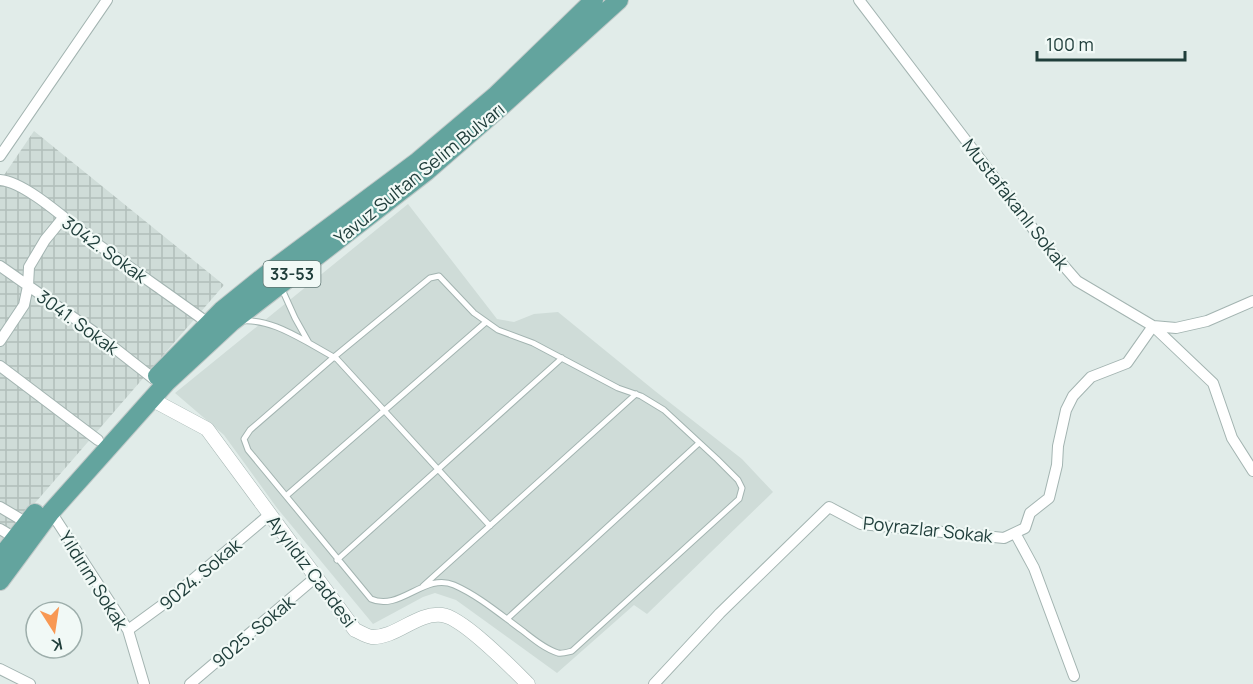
<svg xmlns="http://www.w3.org/2000/svg" width="1253" height="684" viewBox="0 0 1253 684" font-family="Manrope,sans-serif">
<style>
.built{fill:#cfdcd8}
.industrial{fill:url(#industrial-grid)}
.lines{fill:none;stroke-linecap:round;stroke-linejoin:round}
.service-casing{stroke:#a3b4b1;stroke-width:7}
.minor-casing{stroke:#a3b4b1;stroke-width:12}
.tertiary-casing{stroke:#a3b4b1;stroke-width:15}
.primary-casing{stroke:#c1c9c8;stroke-width:20}
.service{stroke:#fff;stroke-width:5}
.minor{stroke:#fff;stroke-width:10}
.tertiary{stroke:#fff;stroke-width:14}
.primary{stroke:#63a49e;stroke-width:18}
.labels{text-anchor:middle;dominant-baseline:central;stroke-width:4.5;stroke-linejoin:round;paint-order:stroke}
.shield{fill:#f1f9f6;stroke:#5f7673;stroke-width:1.5}
.shield-label{font-size:16px;font-weight:bold;fill:#203e3b}
.street-label{font-size:18px;fill:#203e3b;stroke:#f1f9f6}
</style>
<defs>
<pattern id="industrial-grid" width="8" height="8" patternUnits="userSpaceOnUse" patternTransform="scale(1.5)"><rect width="8" height="8" fill="#cfdcd8"/><path d="M0 4h8M4 0v8" fill="none" stroke="#b1beba"/></pattern>
</defs>
<rect width="100%" height="100%" fill="#e1ece9"/>
<path class="built" d="M408,204L497,319L514,322L534,314L558,312L655,391L742,459L773,492L647,614L634,605L557,673L456,600L435,593L423,597L373,624L277,508L224,435L175,393Z"/>
<path class="industrial" d="M34,131L224,285L35,503L0,547V181Z"/>
<g class="lines">
<g class="service-casing">
<path id="service" d="M439,276L474,313L498,330L533,343L618,388L641,396L664,410L717,459L738,480L742,488L739,499L572,651C568,652 562,654 558,653C545,649 533,639 523,631C501,615 479,596 454,585C425,572 400,612 371,599L248,450L244,439L250,430L334,357L430,278Z
M242,321C266,319 289,332 309,343L295,318L281,287
M309,343L337,359L490,526
M286,496L486,322
M337,560L562,358
M423,586L636,394
M507,619L699,443"/>
</g>
<g class="minor-casing">
<path id="minor" d="M859,0L1044,243L1077,281L1153,326L1213,383L1232,438L1253,471
M0,156L107,0
M0,180C27,182 73,226 96,243C133,270 171,296 208,323
M0,266L94,332L154,379
M0,341L24,305L28,286L29,267L45,240L63,218
M0,366L98,440
M0,507L27,523
M51,512L128,630L144,684
M0,529L15,538
M1015,533L1034,568L1074,676
M128,630L165,603L269,515
M0,669L30,684
M190,684L316,577
M654,684L720,613L829,507L861,524L1004,538L1025,528L1030,513L1049,498L1057,465L1058,446L1066,410L1073,396L1091,377L1127,363L1153,326L1176,328L1207,321L1253,301"/>
</g>
<g class="tertiary-casing">
<path id="tertiary" d="M151,399L207,429L355,630C360,632 366,636 372,637C396,638 417,612 442,615C462,617 512,668 528,684"/>
</g>
<g class="primary-casing">
<path id="primary" d="M157,376L222,310L273,269L418,161L495,96L594,0
M0,558L35,513
M0,581L51,512L166,383L232,322L426,172L503,105L619,0"/>
</g>
<use href="#service" class="service"/>
<use href="#minor" class="minor"/>
<use href="#tertiary" class="tertiary"/>
<use href="#primary" class="primary"/>
</g>
<g class="labels">
<rect class="shield" x="263.5" y="261" width="57" height="26" rx="4.5"/>
<g class="shield-label">
<text x="292" y="274">33-53</text>
</g>
<g class="street-label">
<text transform="translate(419 173) rotate(-39)">Yavuz Sultan Selim Bulvarı</text>
<text transform="translate(1016 204) rotate(52)">Mustafakanlı Sokak</text>
<text transform="translate(105 249) rotate(36)">3042. Sokak</text>
<text transform="translate(78 322) rotate(36)">3041. Sokak</text>
<text transform="translate(928 529) rotate(6)">Poyrazlar Sokak</text>
<text transform="translate(312 571) rotate(53)">Ayyıldız Caddesi</text>
<text transform="translate(200 574) rotate(-40)">9024. Sokak</text>
<text transform="translate(94 580) rotate(58)">Yıldırım Sokak</text>
<text transform="translate(253 631) rotate(-40)">9025. Sokak</text>
</g>
</g>
<g transform="translate(54 630) rotate(168)"><circle r="28" fill="#f1f9f6" stroke="#9daeab" stroke-width="1.5"/>
<path d="M0-4.5L10 22L0 15L-10 22Z" fill="#f89853"/>
<text y="-9" font-size="16" font-weight="bold" text-anchor="middle" fill="#203e3b">K</text>
</g>
<path d="M1037 51v9h148v-9" fill="none" stroke="#203e3b" stroke-width="3"/>
<text x="1046" y="51" font-size="18" fill="#203e3b" stroke="#f1f9f6" stroke-width="4.5" paint-order="stroke">100 m</text>
</svg>
